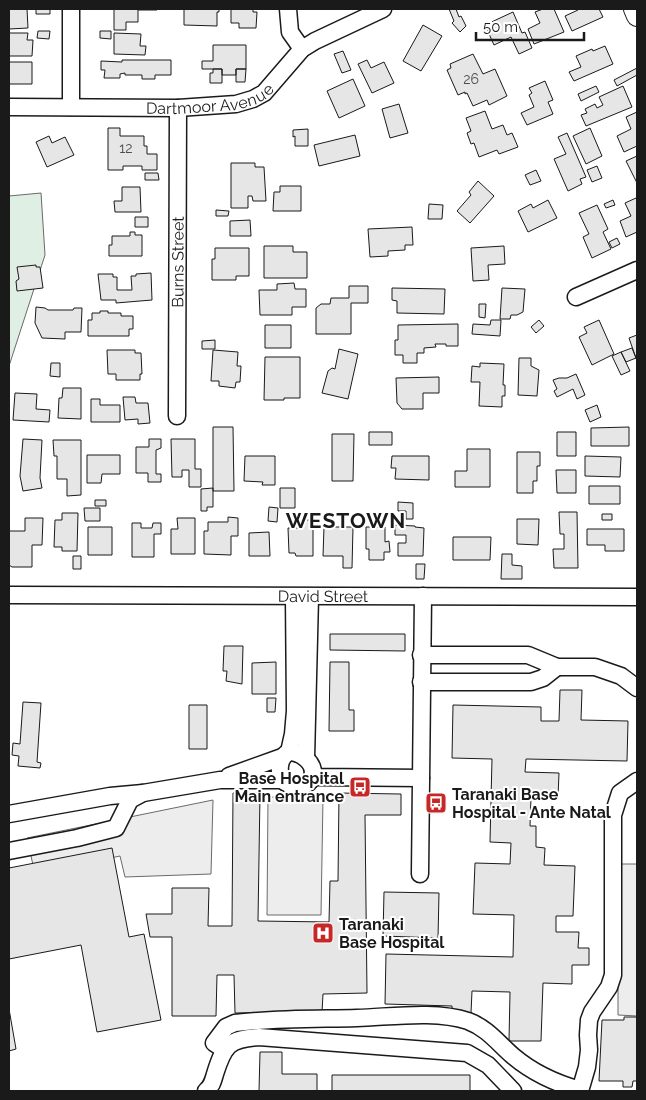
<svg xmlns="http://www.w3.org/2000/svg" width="646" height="1100" viewBox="0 0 646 1100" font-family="Raleway,sans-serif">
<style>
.green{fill:#e0efe3;stroke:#6a6a6a}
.parking{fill:#ededed;stroke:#6a6a6a}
.building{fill:#e6e6e6;stroke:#1a1a1a}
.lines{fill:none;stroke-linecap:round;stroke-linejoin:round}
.minor-casing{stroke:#1a1a1a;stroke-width:19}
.major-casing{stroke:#1a1a1a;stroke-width:22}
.minor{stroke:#fff;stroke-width:16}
.major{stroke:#fff;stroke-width:20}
.labels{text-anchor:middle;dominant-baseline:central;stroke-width:4;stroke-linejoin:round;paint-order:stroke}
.number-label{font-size:14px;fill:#4d4d4d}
.street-label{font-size:16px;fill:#1a1a1a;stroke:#fff}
.poi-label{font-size:16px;font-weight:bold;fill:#1a1a1a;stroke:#fff;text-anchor:start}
.district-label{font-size:21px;font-weight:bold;letter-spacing:1px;fill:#1a1a1a;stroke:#fff}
</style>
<rect width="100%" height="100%" fill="#fff"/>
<path class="green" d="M41,193L45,255L9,366V196Z"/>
<path class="parking" d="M268,797L323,798L321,915H267Z
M213,800L211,874L125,877L120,856L35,874L27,838Z
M618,864H637V1016L618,1015Z"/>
<path class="building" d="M9,9H27L28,28L9,29Z
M36,9H50V14H36Z
M114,9H157V10H138V22H126V30H114Z
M184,9H219V12H217V26L184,25Z
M231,9H253V12H257L256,28H239V23H231Z
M449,9H456L459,17L461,16L466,26L460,32L452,23L454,21Z
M543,9H554L564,32L534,44L528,29L540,23L535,12Z
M577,9H599L603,17L572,31L565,16L578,10Z
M513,12L522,33L525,32L532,48L519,54L511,37L494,45L485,25Z
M423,25L442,36L421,71L403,61Z
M38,31H50L49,39L37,38Z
M100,31H111V39L100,38Z
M9,33H28L27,40H33L32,56H9Z
M114,33L141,34L140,46H146L145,55L114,54Z
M213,45H246V69H236V75H222V69H202V61H213Z
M605,46L613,64L574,81L569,72L581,67L576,56L592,49L593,51Z
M343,51L351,70L342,73L334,54Z
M473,54L483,74L495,69L507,96L489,105L487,100L473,106L467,93L465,94V92L458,95L447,70L451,68L450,64Z
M122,60H171V75H155V79H142V75H125V73L120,74V78H104L105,70H101V61L122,62Z
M367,60L371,68L384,62L394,83L372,93L358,64Z
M9,62H32V84H9Z
M637,68V75L617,86L614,80Z
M213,69H222V83H210V73H213Z
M236,69H246L245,82H236Z
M353,79L365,106L339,118L327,91Z
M545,81L553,100L548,102L553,114L527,125L521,113L534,107L529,95L532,93L529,88Z
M596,86L599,92L581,101L578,94Z
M623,86L632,107L586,126L581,115L587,113L585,109L595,104L597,108L603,105L599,97Z
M399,104L408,133L390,138L382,109Z
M485,111L492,129L503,125L507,135L512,133L518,147L499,154L497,150L479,157L474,143L471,144L467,133L471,131L466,118Z
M637,112V146L624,152L617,136L631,129L626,117Z
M108,128H120V136H144V146H147V154H157V170H142V166H123V170H108Z
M590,128L602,156L586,164L573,136Z
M308,129V146H295V136L293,137V130Z
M567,133L586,177L580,179L582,184L568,191L554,159L566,154L558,137Z
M355,135L360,156L319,166L314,145Z
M49,136L52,143L65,137L74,155L47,167L36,142Z
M637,156V183L626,161Z
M231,163H255V167H264L266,201H253L252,196H248V208H231Z
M597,166L602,178L592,182L587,170Z
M536,170L541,181L530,185L525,175Z
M145,173H158L159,180H145Z
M478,181L494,196L470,223L457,211L471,195L469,192Z
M280,186H301V211H273L274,192H280Z
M122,187H140L141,212H115L114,201H122Z
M636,198L637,200V232L626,237L620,221L631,216L625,203Z
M548,200L557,218L528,232L518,211L531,204L533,208Z
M613,200L615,205L606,208L604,204Z
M429,204L443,205L442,219H428Z
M597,205L608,229L603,232L611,249L592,258L583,237L589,234L579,213Z
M216,210L229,211L228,216H216Z
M135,217H148V227H135Z
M250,220L251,236H230V221Z
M412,227L413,245H405V250L388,251V256L370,257L368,229Z
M130,232H135V235H142V256H109V245H112V236H130Z
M617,238L620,244L612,248L609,242Z
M264,246H293V252H307V278H264Z
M504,246L505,264L488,265L489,280L473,281L471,248Z
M215,248H249V276H236V280H212V259H215Z
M36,265V267H40L43,288L17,291L16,281L19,279L17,267Z
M151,273L152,300L116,303V300H101L98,274H113V277H117V290H132L131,276H136V274Z
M294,283L295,289H306V307H292V315H260L259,290H277V284Z
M349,286H368V303H351V334H316V308L321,304H330L331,298H349Z
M392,288L445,289L444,314L397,313V301L392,300Z
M502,288L525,289L523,312L517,315H511L510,319H500Z
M479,304H486L485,318L479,317Z
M36,307L45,308L48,310H73L74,308H82L81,332H65V339L42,338L35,323Z
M100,311H108V313H121V316H133V329H129V336H88V320H92V313H100Z
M491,320H501L500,336L472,334L473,324L490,325Z
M539,320L544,326L536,333L531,327Z
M599,320L614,354L592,365L579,337L587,333L584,327Z
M458,324V346H446V344H435L436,347L424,348V353H417V363H403V355H395V340H398V325Z
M265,325H291V348H265Z
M637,335V361L629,338Z
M215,340V349H202V341Z
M632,348L636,358L626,362L621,352Z
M339,349L358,354L348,399L322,393L328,371L332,368L335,369Z
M107,350H135V353H141L142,374H140V380H116V374H108Z
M213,350L238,352L237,366H241L240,382H236L235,388L219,386V381H211Z
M621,352L630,371L621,375L612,356Z
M265,357H300V398H284V400H264Z
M519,358H531V366L539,370L537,396L518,395Z
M51,363H60V377L50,376Z
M480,363L504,364L503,385H505V396H502V407L479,406L480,382H471L472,366L480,367Z
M576,374L585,395L577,399L573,389L557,397L554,391L557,389L553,380L559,378H567Z
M439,377V393H423V409H402L397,403L396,378Z
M63,388H81V419L58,418L59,398H62Z
M15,393L37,394L36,409L50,410L49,422L13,420Z
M123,397H135L136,403H148L150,423L138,424V419L125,420Z
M91,399H100V405H120V422H91Z
M597,405L601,417L590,422L585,410Z
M213,427H233L234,491H213Z
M629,427V446H591V428Z
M369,432H392V445H369Z
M557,432H576V456H557Z
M332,434H354L353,481H332Z
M23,439L42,440L40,478L42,488L23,491L20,476Z
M149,439H161V448L156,450V474H161V482H148V473H136V447H149Z
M171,439H195V469H201V487H189V470H182V477H172Z
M53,440H81V495L67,496V479H57V456H54Z
M467,449H490V487H455V471H467Z
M517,452H540V466H537V481H533V493H517Z
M87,455H120V474H102L101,483H87Z
M245,456H275V485H262L263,482L244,481Z
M392,456H429V480L395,479L396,468H391Z
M585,456L621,457L620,477L585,476Z
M556,470H576V493H557Z
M589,486H620V504H589Z
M213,488V507H207V511H201V489Z
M280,488H295V508H280Z
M95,500H106V506H95Z
M398,502L413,503V519H406V511H398Z
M269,507L278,508L277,522L268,521Z
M84,508H100V521H85Z
M559,512H577L578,568H554L553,549H564V534H560Z
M62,513H78L77,551H62V547H54L55,520H62Z
M602,514H612V520H602Z
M228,517L238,518V536H231V555L204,554V531H208V522H228Z
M25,518H43L42,545H32V567H12L9,565V531H25Z
M177,518H195V554H171V529H178Z
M517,519H539L538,545L517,544Z
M299,520H313V556H296L295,553H289L288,528H299Z
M132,523H141V528H152L153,523H161V534H154V557H132Z
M395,525L415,526V527L424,528L423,556H398V543H406V535H395Z
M88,527H112V555H88Z
M324,527H353L352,568H343V556H323Z
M366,527H385V542L389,541L390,552H384V560H369V549H366Z
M587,529H624V551H605V545H587Z
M269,532L270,556H249V533Z
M453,537H491L490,560H453Z
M502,554H512V565L522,566V579H501Z
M73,556H81V569H73Z
M416,564H425L424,579H416Z
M330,634H405V651L330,650Z
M224,646H243L242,684L226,681L227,671H223Z
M276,662V694H252V663Z
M330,662H349V710H354V731H329Z
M560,690H582L581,720L628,721L627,761L526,759L525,772L559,773L558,797H531L530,826H536V847L545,848L544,865L575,866L573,916H556V932H579L578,948H589V965H572V984L543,983L541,1041H509L510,992L472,991L471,1013H452V1006L385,1004L386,954L513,957L514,915L473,914L475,863L510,864L511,843L490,842L492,759L452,758L453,705L541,707V721H559Z
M267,698H276L275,712H267Z
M23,702L41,703L37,762L41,763L40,768L18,766L19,756L12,755L13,743L20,744Z
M189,705H207V749H189Z
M233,793H260L258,921L329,922L330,881H338L339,793L401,794V815H365L367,993L323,994L322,1012L235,1013L234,975H217L216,1016H172V937H150L146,914H172V888H209L208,926H232Z
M112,848L129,937L144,934L161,1020L97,1032L81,945L9,959V868Z
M384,892L439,893L438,938L383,936Z
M9,1009L16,1049L9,1051Z
M624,1017H637V1081H633L632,1087H623V1081H599L602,1020H624Z
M260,1052H282V1074H317V1091H259Z
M332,1075H470V1091H332Z"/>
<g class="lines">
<g class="minor-casing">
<g id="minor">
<path d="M71,9V107"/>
<path d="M288,9L290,32L302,49"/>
<path id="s1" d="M9,107L178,108L236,104L253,99L264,93L302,49L315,41L383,9"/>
<path d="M576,297L637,270"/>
<path id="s2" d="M177,416L178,108"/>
<path id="s3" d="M9,595L637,597"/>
<path d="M421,655H528L557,667H595L621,676L637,688"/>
<path d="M421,682H531L543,678L557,667"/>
<path d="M289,752L293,734L295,711L294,597"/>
<path d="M306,758L310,597"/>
<path d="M313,773L318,777L421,778"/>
<path d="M229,776L282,757"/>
<path d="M9,814L110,796L143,793L220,780H282C290,787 308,790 312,777C317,763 300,752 289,752C279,757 278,770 282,780"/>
<path d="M9,851L77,838L116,828L130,800L143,793"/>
<path d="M420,874L423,596"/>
<path d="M225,1050L214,1043L226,1027L235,1023C275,1018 317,1019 357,1018C391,1017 435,1010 468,1021C487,1028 498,1043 513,1056C533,1073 555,1083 580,1090"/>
<path d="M206,1091C212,1086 213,1081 215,1074C224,1045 229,1039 259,1037L467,1053L488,1065L513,1091"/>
<path d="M580,1091L587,1067L589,1050L588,1035L589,1020L592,1012L609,987L613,975V815L620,793L637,781"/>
</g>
</g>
<g class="major-casing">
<path id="major" d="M634,9L637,16"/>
</g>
<use href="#minor" class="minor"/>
<use href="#major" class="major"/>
</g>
<defs>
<g id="bus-square" transform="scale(1.125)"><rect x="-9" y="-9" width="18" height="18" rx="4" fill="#c62828" stroke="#fff"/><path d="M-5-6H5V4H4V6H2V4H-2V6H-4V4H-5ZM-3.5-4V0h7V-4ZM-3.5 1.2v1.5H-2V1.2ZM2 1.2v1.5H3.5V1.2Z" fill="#fff"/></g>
<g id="hospital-square" transform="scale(1.125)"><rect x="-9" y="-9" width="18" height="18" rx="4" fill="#c62828" stroke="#fff"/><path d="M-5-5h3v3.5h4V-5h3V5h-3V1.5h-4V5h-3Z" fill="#fff"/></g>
</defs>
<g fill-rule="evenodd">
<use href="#bus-square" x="360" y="787"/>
<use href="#bus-square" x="436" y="803"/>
<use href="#hospital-square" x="323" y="933"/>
</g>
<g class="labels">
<g class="number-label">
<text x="471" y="79">26</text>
<text x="126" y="148">12</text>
</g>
<g class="street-label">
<text stroke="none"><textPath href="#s1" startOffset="202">Dartmoor Avenue</textPath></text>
<text stroke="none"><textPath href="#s2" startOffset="154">Burns Street</textPath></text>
<text stroke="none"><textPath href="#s3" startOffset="314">David Street</textPath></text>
</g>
<g class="poi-label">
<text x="344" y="778" text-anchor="end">Base Hospital<tspan x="344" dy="18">Main entrance</tspan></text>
<text x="452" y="794">Taranaki Base<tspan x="452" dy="18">Hospital - Ante Natal</tspan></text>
<text x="339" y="924">Taranaki<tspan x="339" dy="18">Base Hospital</tspan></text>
</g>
<g class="district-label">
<text x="346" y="520">WESTOWN</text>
</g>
</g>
<rect width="646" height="1100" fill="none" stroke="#1a1a1a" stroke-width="20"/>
<path d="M476 32v8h108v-8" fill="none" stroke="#1a1a1a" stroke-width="2.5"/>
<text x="483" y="32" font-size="15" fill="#1a1a1a" stroke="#ffffff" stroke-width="4" paint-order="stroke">50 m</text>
</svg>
